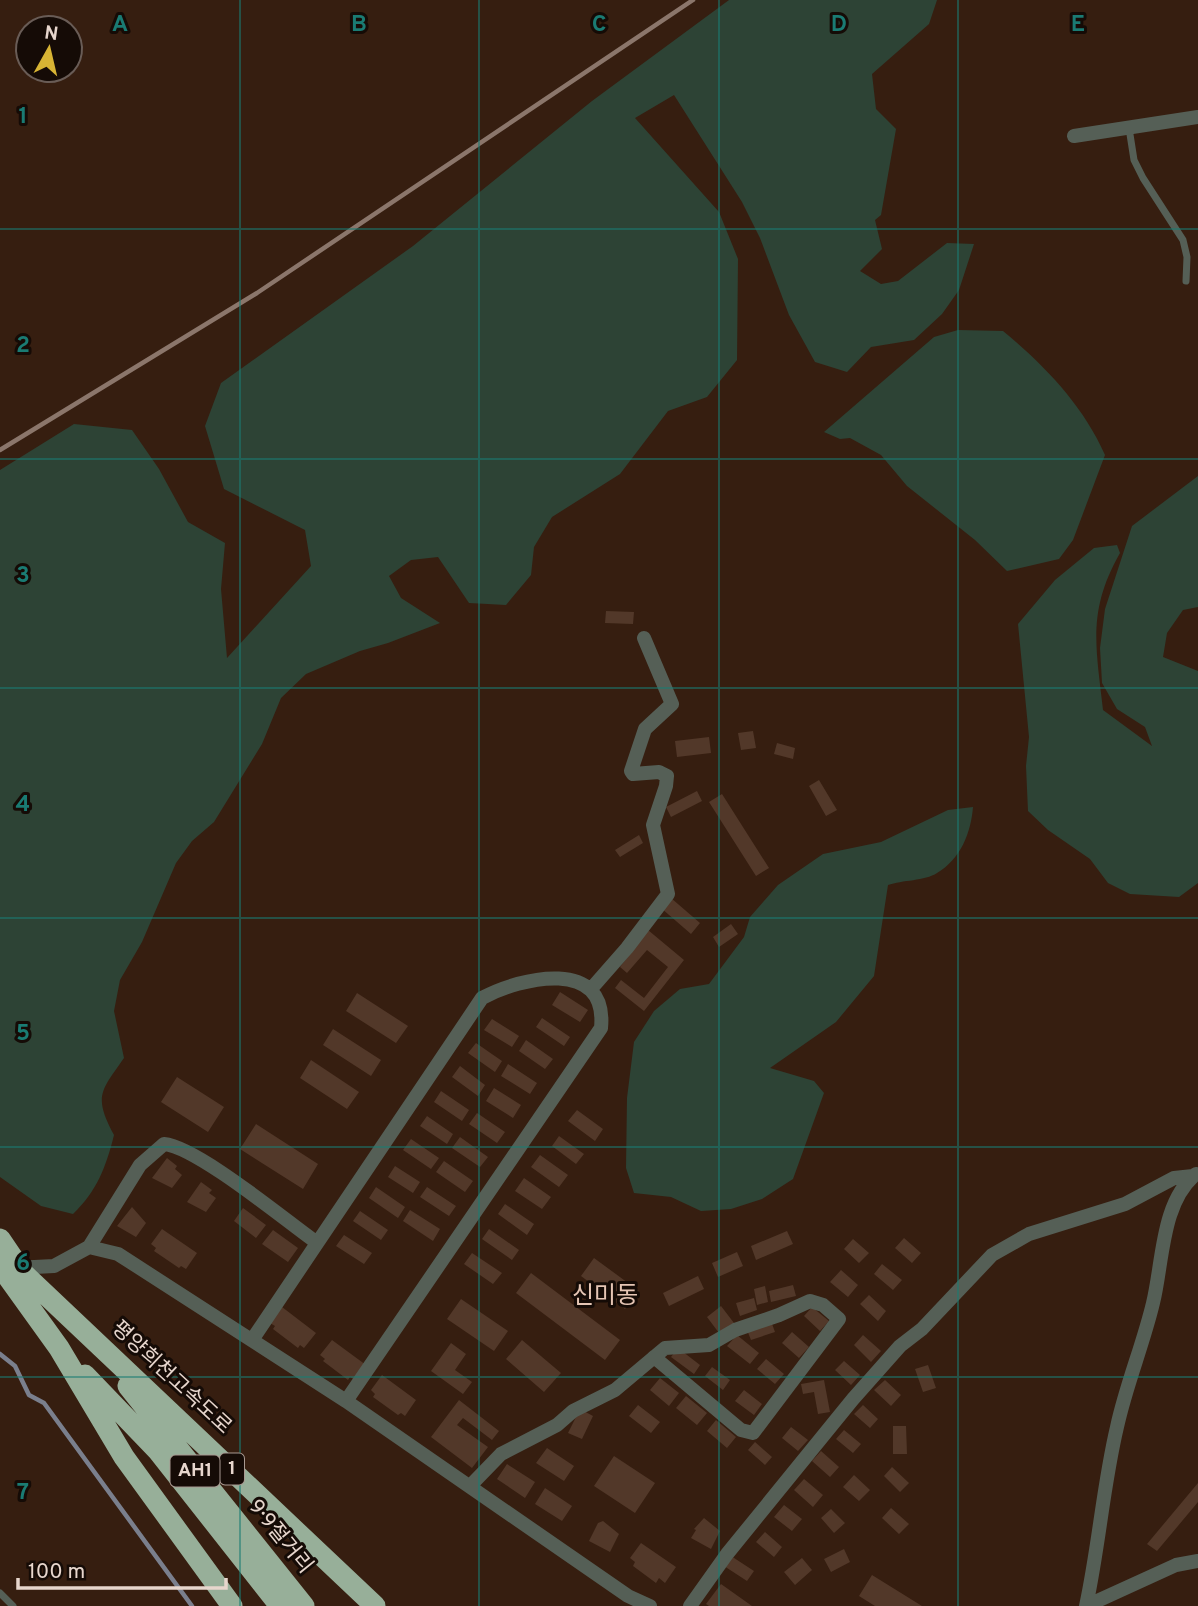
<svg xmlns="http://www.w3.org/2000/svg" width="1198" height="1606" viewBox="0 0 1198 1606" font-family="Overpass,'Noto Sans KR',sans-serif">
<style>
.green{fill:#2d4335}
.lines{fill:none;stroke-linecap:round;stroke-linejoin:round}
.stream{stroke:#7a7f8d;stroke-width:4.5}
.building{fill:#523829}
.lane{stroke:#555f56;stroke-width:7}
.street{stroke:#555f56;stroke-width:14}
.highway{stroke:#97af99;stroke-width:21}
.rail{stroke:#8b766b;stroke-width:4.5}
.grid{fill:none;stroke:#1a7b73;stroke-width:2;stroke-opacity:0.55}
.labels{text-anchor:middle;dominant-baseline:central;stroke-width:6;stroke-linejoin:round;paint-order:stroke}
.shield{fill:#150b06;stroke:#a89991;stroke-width:2}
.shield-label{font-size:19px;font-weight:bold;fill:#e7d6cd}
.street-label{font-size:21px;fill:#e7d6cd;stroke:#150b06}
.quarter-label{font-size:24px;fill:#e5c5b4;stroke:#150b06}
.grid-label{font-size:23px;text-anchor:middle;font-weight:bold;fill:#1a7b73;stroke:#150b06;stroke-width:6;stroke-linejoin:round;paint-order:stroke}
</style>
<rect width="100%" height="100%" fill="#361e10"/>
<path class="green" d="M729,0H937L929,24L872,74L876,109L896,129L881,215L875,220L882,249L860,271L881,284L898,281L947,243L974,244L959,290L942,314L914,340L871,347L847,372L815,362L789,315L760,238L742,202L674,95L635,118L719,212L738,259L737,360L707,397L668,411L620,474L552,517L534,547L531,575L506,605L469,603L438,557L411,560L389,576L401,598L440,623L388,643L360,651L306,674L281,698L262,744L214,822L192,841L176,863L142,942L120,980L114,1011L124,1058C101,1091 93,1096 114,1135C106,1167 97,1191 73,1214L41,1206L0,1177V470L74,424L132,430L159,469L188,522L225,543L221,589L227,658L311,566L305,530L224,489L205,426L221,383L413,246L592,101Z
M958,330L1003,331C1044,365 1083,405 1105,455L1073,540L1059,559L1007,571L975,540L907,486L881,455L850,438L840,439L824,432L934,337Z
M1198,476V607L1183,610L1167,633L1163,657L1198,671V883L1179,897L1130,894L1108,883L1090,859L1048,830L1028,811L1026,766L1029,737L1018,624L1055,580L1094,548L1117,545L1120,553C1087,611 1096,647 1103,710L1152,746L1145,727L1117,709L1102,683L1100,648L1105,609L1132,526Z
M973,807C971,832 961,859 937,873C925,881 902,880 888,885L874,976L836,1022L770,1068L814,1081L824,1093L793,1179L762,1199L731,1209L701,1211L671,1197L634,1193L626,1168L627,1098L634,1042L654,1011L680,989L709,984L744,937L750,917L778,885L823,854L881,842L948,810Z"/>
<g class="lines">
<path class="stream" d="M0,1354L15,1366L29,1395L44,1403L192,1606"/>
</g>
<path class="building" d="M606,611L634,612L633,624L605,623Z
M753,731L756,748L741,750L738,733Z
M709,737L711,753L677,757L675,741Z
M777,743L795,748L793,759L774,754Z
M819,780L837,810L826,816L809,786Z
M697,791L702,801L671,817L666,807Z
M722,794L769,868L756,876L709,802Z
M639,835L643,843L620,857L615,850Z
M671,898L700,923L691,934L661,908Z
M731,924L738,934L719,947L713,937Z
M648,930L684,960L644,1011L615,988L621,980L644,998L668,967L647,950L627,973L620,967Z
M560,992L588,1010L580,1022L552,1005Z
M357,993L408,1026L396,1043L346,1011Z
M542,1018L570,1037L564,1046L536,1027Z
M492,1019L519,1036L512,1047L484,1030Z
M333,1029L381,1060L371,1076L323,1045Z
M526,1040L553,1059L545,1069L519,1051Z
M476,1043L502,1061L495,1072L468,1053Z
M311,1060L359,1092L347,1109L300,1078Z
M508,1064L537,1083L530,1094L501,1076Z
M460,1066L485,1085L478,1096L452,1077Z
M177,1077L224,1107L208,1132L161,1102Z
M494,1088L521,1105L513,1118L486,1101Z
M441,1091L469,1110L462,1121L434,1102Z
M577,1110L603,1129L595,1141L568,1121Z
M477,1113L505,1132L497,1143L469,1124Z
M427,1116L453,1134L447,1144L420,1126Z
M256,1124L318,1164L303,1189L240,1149Z
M559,1136L584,1154L576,1164L552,1146Z
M460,1137L488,1157L480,1167L452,1148Z
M411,1139L439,1158L431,1169L403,1150Z
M540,1155L568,1175L559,1187L531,1167Z
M167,1158L177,1166L175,1169L182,1175L172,1188L152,1178Z
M444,1161L473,1181L465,1192L436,1172Z
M395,1166L420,1182L413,1193L388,1177Z
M524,1178L551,1197L542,1209L515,1191Z
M201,1182L212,1190L209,1193L216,1198L206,1212L187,1202Z
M376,1187L405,1207L398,1218L369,1198Z
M427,1187L456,1206L449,1216L420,1197Z
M505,1204L534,1224L527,1235L498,1214Z
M132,1207L146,1223L136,1237L117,1226Z
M243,1208L266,1225L256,1238L234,1221Z
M410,1210L440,1229L433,1241L403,1221Z
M360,1211L388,1230L381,1240L353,1221Z
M162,1229L197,1253L186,1269L181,1266L179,1268L154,1251L156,1248L151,1244Z
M489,1229L519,1250L512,1260L482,1239Z
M273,1230L298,1248L288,1262L262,1244Z
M787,1231L793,1244L756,1260L751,1246Z
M344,1235L372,1253L364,1264L336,1246Z
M904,1238L921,1253L912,1263L895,1248Z
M853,1239L869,1253L859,1263L844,1249Z
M737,1252L743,1266L718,1277L712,1263Z
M472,1253L502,1273L493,1284L464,1264Z
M594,1258L639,1291L625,1309L581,1276Z
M882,1264L902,1280L893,1290L874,1274Z
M841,1270L858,1285L848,1297L830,1282Z
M531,1273L620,1340L605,1360L516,1293Z
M698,1276L704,1289L669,1306L663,1293Z
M793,1285L796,1296L771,1302L769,1291Z
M765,1286L768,1302L757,1305L754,1289Z
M869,1295L886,1311L878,1321L860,1304Z
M754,1298L757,1310L740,1316L736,1303Z
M461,1299L508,1331L494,1351L447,1319Z
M721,1306L734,1323L719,1333L707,1317Z
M282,1307L316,1333L304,1348L300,1345L298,1348L273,1329L275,1326L270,1323Z
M812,1307L829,1321L820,1331L804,1316Z
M771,1321L775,1332L751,1340L747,1330Z
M792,1332L809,1347L799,1358L782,1343Z
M737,1335L759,1353L750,1364L727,1346Z
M863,1335L881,1351L871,1362L854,1345Z
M332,1340L366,1365L355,1380L350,1377L348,1380L323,1361L325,1359L320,1355Z
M522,1340L561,1373L544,1392L506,1359Z
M451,1343L466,1354L455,1370L472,1382L463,1394L431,1371Z
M678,1348L700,1365L694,1374L671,1357Z
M766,1359L784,1374L775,1384L757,1369Z
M844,1361L860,1375L851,1385L835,1370Z
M928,1365L936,1388L923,1392L915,1369Z
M712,1367L730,1380L723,1390L705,1376Z
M382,1375L416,1400L405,1416L401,1413L398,1415L373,1397L375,1394L371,1390Z
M660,1378L679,1393L669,1406L650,1390Z
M824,1380L830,1412L818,1414L814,1392L803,1394L801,1384Z
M885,1380L901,1395L891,1406L874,1390Z
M744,1390L762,1404L754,1415L735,1401Z
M686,1396L707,1413L697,1425L676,1408Z
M459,1400L499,1431L492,1440L463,1418L457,1425L488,1447L472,1468L431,1437Z
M638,1405L660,1422L651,1433L629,1416Z
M863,1405L878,1419L870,1428L854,1414Z
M580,1409L593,1416L582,1439L568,1433Z
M716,1420L736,1437L727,1448L707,1431Z
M893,1426H906L907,1454H893Z
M791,1427L808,1440L798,1451L782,1438Z
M844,1430L861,1444L853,1453L836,1439Z
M755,1442L772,1457L765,1465L748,1450Z
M547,1448L574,1466L564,1481L536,1463Z
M821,1451L839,1467L830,1477L812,1461Z
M614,1456L655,1483L635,1513L594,1486Z
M507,1464L535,1482L525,1498L497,1479Z
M892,1467L909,1483L900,1492L884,1476Z
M854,1475L870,1490L859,1501L843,1487Z
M804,1479L823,1495L813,1507L794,1490Z
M1198,1483V1502L1157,1551L1147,1544Z
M545,1488L572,1506L562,1521L535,1504Z
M784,1505L802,1519L792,1531L774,1517Z
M891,1508L909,1524L899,1534L882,1518Z
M831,1509L845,1523L834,1533L821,1518Z
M704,1518L720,1531L711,1549L691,1538L696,1530L694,1529Z
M603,1521L619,1534L610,1552L589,1541L598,1523Z
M765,1532L782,1547L774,1557L756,1542Z
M641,1543L676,1567L665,1583L659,1578L656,1583L633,1566L635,1562L630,1558Z
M844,1549L850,1562L831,1572L824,1559Z
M731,1556L754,1571L747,1581L724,1566Z
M802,1558L812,1570L795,1585L784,1572Z
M872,1575L922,1606H875L859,1596Z
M721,1584L752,1606H709L706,1604Z"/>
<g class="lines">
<path class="lane" d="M1129,128L1134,160L1143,178L1183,240L1187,257L1186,281
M0,1593L13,1606"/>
<path class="street" d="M1074,136L1198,117
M591,989L627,948L668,894L653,825L666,786L667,776L659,772L633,774L631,771L645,729L672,704L644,638
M89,1247L140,1165L164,1144C197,1147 285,1220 316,1242
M15,1268L54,1266L89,1247L118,1254L346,1401L628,1596L650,1606
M252,1340L482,998C521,977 608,957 601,1028L346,1401
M470,1486L501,1454L557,1425L573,1411L615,1390L665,1348L709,1345L735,1330L779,1315L810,1301L823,1305L839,1319L753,1433L741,1430L654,1357
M690,1606L727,1554L853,1399L900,1346L922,1329L992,1255L1029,1234L1125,1204L1174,1178L1193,1176
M1086,1606C1099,1546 1103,1486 1117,1427C1126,1385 1143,1345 1153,1303C1163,1263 1161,1202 1196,1174
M1086,1606L1176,1565L1198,1561"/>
<path class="highway" d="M0,1239L23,1273L375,1606
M0,1266L59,1348L124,1457L232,1606
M85,1375L158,1451L280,1606
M128,1386L304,1606"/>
<path class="rail" d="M0,450L257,293L693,0"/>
</g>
<path class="grid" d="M240,0V1606M479,0V1606M719,0V1606M958,0V1606M0,229H1198M0,459H1198M0,688H1198M0,918H1198M0,1147H1198M0,1377H1198"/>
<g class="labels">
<g class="shield">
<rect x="220" y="1453.5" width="24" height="31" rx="5"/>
<rect x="170.5" y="1455.5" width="49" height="31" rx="5"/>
</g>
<g class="shield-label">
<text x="232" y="1469">1</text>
<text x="195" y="1471">AH1</text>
</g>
<g class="street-label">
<text transform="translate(171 1378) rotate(43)">평양희천고속도로</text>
<text transform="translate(280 1537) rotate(51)">9·9절거리</text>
</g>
<g class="quarter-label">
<text x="605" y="1297">신미동</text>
</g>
</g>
<g class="grid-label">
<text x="120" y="31">A</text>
<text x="359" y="31">B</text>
<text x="599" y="31">C</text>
<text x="839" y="31">D</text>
<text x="1078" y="31">E</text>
<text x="23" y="123">1</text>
<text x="23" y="352">2</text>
<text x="23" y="582">3</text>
<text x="23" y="811">4</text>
<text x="23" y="1040">5</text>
<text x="23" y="1270">6</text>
<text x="23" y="1499">7</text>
</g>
<g transform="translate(49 49) rotate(8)"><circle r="33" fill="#150b06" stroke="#695c56" stroke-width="2"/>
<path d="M0-5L12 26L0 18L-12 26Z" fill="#d8b434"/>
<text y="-10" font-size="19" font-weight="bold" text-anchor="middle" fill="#e7d6cd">N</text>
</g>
<path d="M18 1578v10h208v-10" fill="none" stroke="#e7d6cd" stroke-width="3.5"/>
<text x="28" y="1578" font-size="21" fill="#e7d6cd" stroke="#150b06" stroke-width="5" paint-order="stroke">100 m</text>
</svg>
